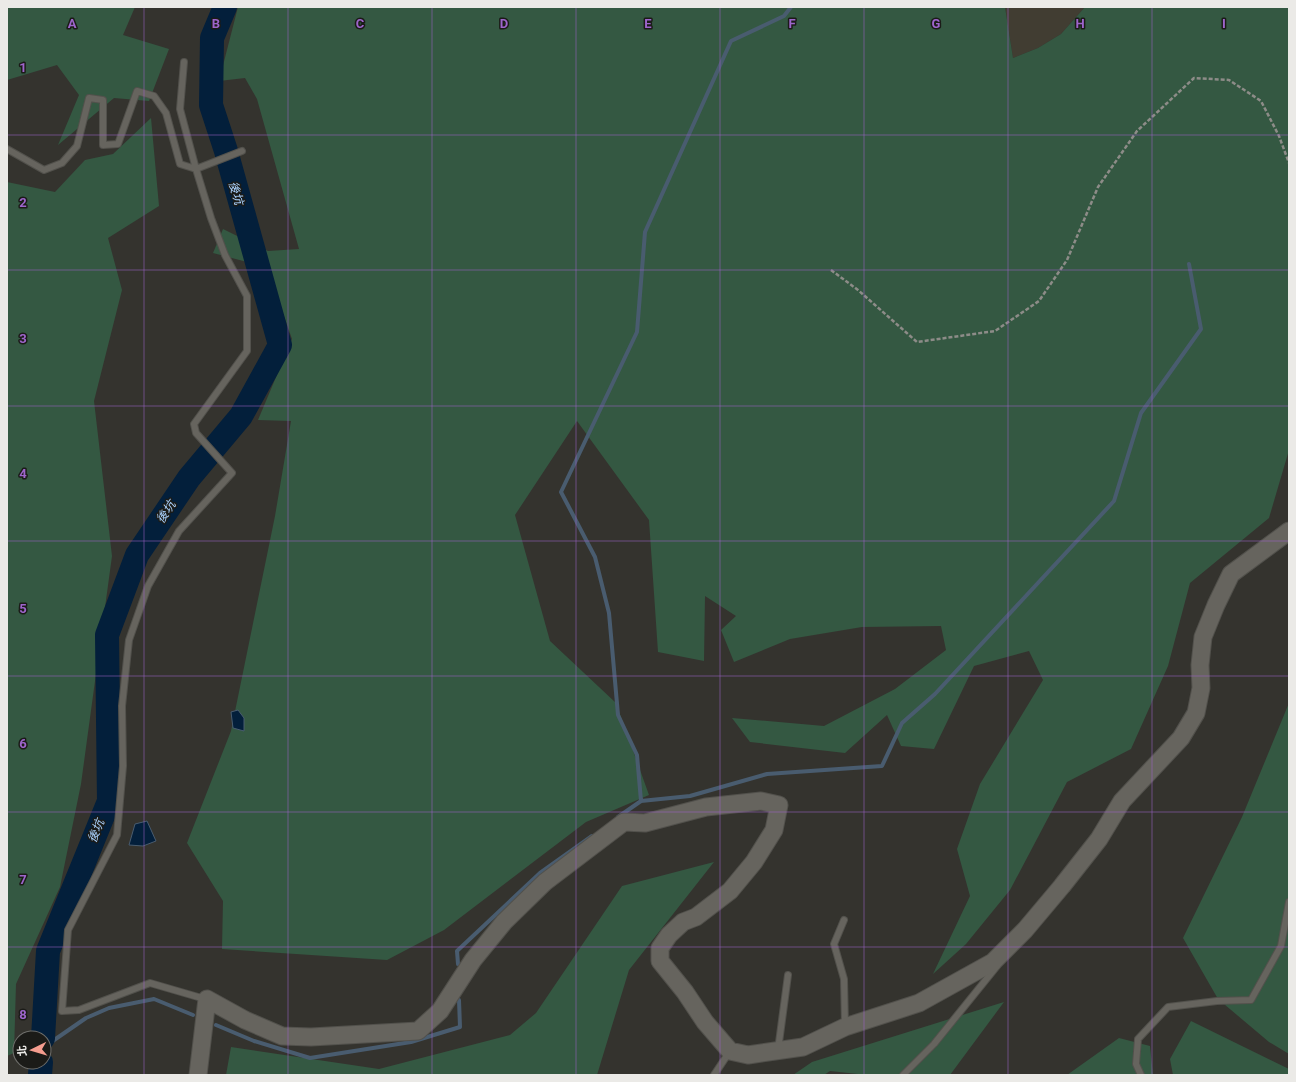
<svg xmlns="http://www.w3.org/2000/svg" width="1296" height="1082" viewBox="0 0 1296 1082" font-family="Roboto,'Noto Sans TC',sans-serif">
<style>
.built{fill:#413d32}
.green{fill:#345842}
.water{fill:#031f3b;stroke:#495c6f}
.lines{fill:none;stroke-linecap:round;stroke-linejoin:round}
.stream{stroke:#495c6f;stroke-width:4}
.river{stroke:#031f3b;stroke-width:24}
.lane-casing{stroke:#52514c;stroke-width:8}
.secondary-casing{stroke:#52514c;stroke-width:19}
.path{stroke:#8d8c88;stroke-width:2.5;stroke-dasharray:4 2;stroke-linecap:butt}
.lane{stroke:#66645e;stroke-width:6}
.secondary{stroke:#66645e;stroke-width:17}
.grid{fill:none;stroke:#9d65cb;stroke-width:1;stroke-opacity:0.55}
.labels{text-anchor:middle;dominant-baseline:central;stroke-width:3;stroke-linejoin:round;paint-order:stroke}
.water-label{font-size:12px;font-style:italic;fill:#aad2fe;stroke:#1b1b18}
.grid-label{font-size:13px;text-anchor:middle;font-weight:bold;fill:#9d65cb;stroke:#1b1b18;stroke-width:3;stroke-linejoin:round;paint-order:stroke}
</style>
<rect width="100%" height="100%" fill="#34332e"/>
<path class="built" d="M1005,7H1085L1061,34L1038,48L1013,58Z"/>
<path class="green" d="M7,7H135L123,35L169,49L149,101L114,98L58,145L79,95L57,65L7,80Z
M238,7H1005L1013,58L1038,48L1061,34L1085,7H1289V450L1269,518L1190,583L1168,666L1131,749L1067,782L1010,890L966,944L933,974L970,896L957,849L980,784L1043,680L1029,651L974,666L934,749L901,746L887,715L845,753L750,742L732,718L824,726L895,689L946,650L941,626L862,627L790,639L734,662L721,630L736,616L705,596L704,661L658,652L649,520L577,421L515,515L550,641L616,703L649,795L586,822L444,930L387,960L222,949L223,901L187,843L231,731L275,516L291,421L258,420L292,339L274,288L247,262L213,253L223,229L268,251L299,249L257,99L245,78L219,81Z
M151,118L159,206L108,238L122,290L94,401L112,556L81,784L60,887L16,984L14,1053L7,1056V182L55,192L85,160L113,154Z
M1289,703V1054L1269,1042L1218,999L1183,938L1242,817Z
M714,862L629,970L597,1075H226L231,1047L379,1069L510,1035L536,1013L622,886Z
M1004,1002L950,1075H867L830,1071L824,1075H793L812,1062Z
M1191,1021L1289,1069V1075H1173L1170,1059Z
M1119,1038L1150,1046L1153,1075H1067Z"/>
<path class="water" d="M238,710L244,718V731L233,728L231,712Z
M147,821L156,841L143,846L129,845L135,824Z"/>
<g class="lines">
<path class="stream" d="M641,801L690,796L767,774L882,766L902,723L935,694L1114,501L1141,413L1201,329L1189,264
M618,817L641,801L637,755L618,715L609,613L595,557L561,492L637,332L645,232L731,41L784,16L791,7
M458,964L457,951L540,873L592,836
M216,1025L254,1041L310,1058L411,1042L460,1027L459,1000
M44,1047L86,1018L109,1008L154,999L193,1015"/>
<path class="river" d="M43,1038L48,951L109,801L107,635L137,555L189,478L241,416L280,345L226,151L211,105L212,38L225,7
M40,1075L41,1062"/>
<g class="lane-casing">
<path id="lane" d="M184,62L180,109L196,169L211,218L225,255L247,296V351L194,424L196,433L232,473L179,531L148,586L129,640L122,706L123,766L117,835L68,930L62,1011L79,1010L150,983L205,999
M7,149L44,170L62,163L77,146L89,98L103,100V145L118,144L137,91L154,96L166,113L180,164L196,169L242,151
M844,920L834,944L844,979L845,1026
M778,1050L788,975
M714,1075L730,1051
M903,1075L934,1044L997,966
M1141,1075L1136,1064L1138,1039L1168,1007L1217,1001L1251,1000L1281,946L1289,902"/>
</g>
<g class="secondary-casing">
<path id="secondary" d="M198,1075L207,999L245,1020L282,1036L311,1037L418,1031L440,1011L473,960L504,922L545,882L624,822L645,823L706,807L761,801L779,805L774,830L754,862L730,891L696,917L683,922L669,935L660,948V961L685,992L705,1022L730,1051L748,1055L803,1047L845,1027L919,1003L993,962L1025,930L1062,886L1099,839L1122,801L1181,738L1196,713L1201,688L1200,665L1203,637L1216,605L1231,574L1289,531"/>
</g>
<path class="path" d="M831,270L858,290L917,342L995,331L1039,301L1067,260L1098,187L1137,131L1194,78L1229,80L1261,101L1279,136L1289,163"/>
<use href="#lane" class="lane"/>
<use href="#secondary" class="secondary"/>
</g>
<path class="grid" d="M144,7V1075M288,7V1075M432,7V1075M576,7V1075M720,7V1075M864,7V1075M1008,7V1075M1152,7V1075M7,135H1289M7,270H1289M7,406H1289M7,541H1289M7,676H1289M7,812H1289M7,947H1289"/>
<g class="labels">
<g class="water-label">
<text transform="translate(236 193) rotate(74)">後坑</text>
<text transform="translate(166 512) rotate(-56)">後坑</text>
<text transform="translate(96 831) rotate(-68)">後坑</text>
</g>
</g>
<g class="grid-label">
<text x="72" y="28">A</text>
<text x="216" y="28">B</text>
<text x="360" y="28">C</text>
<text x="504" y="28">D</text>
<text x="648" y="28">E</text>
<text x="792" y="28">F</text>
<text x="936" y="28">G</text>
<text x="1080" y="28">H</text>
<text x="1224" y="28">I</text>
<text x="23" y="72">1</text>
<text x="23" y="207">2</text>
<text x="23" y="343">3</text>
<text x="23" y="478">4</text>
<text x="23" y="613">5</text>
<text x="23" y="748">6</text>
<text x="23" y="884">7</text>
<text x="23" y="1019">8</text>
</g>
<rect width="1296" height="1082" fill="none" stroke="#ebeae7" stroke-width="16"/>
<g transform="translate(32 1050) rotate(265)"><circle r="19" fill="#1b1b18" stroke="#6e6e6b"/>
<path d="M0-3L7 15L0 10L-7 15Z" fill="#f59d8f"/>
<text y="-6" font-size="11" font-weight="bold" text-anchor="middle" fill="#ebeae7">北</text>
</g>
</svg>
